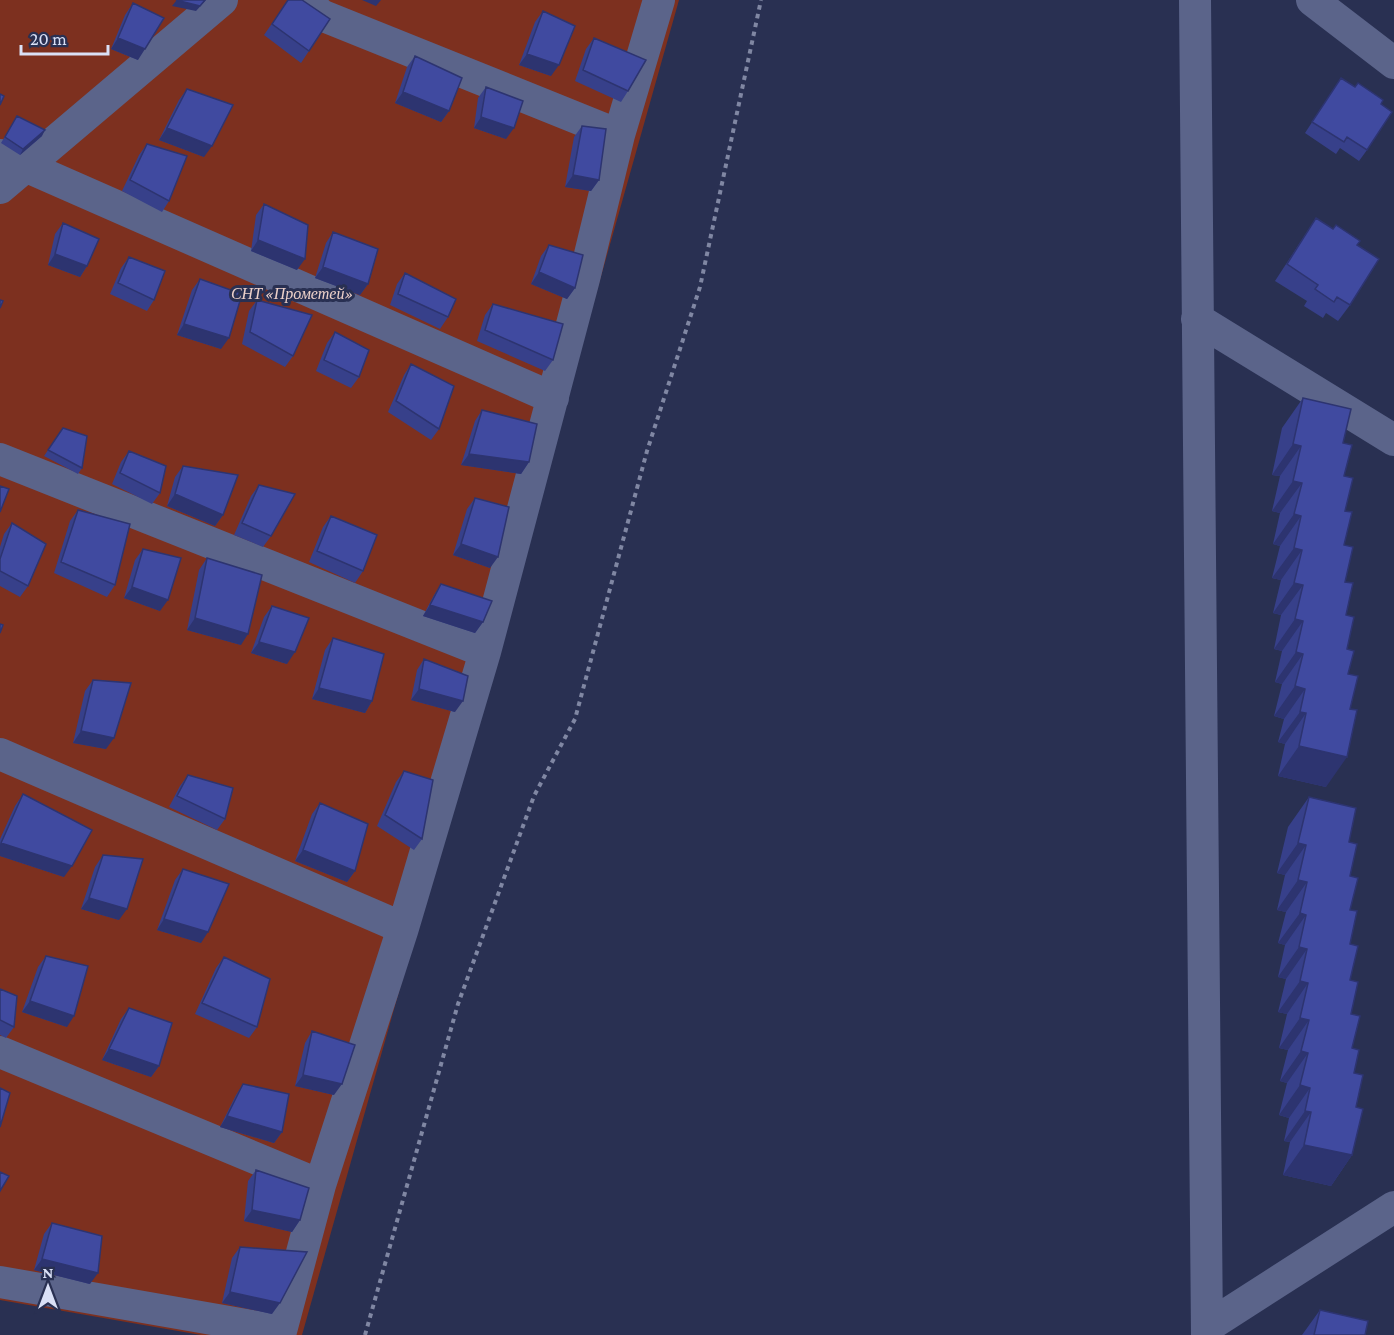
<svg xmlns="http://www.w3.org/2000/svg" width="1394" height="1335" viewBox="0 0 1394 1335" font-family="'Crimson Pro',serif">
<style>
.green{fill:#7d301f}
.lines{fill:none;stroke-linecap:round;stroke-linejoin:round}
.path{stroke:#8087a3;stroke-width:4;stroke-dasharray:4.5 4.5;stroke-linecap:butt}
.street{stroke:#5b648a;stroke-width:32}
.wall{fill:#37408a}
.shaded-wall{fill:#2d3470}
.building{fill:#404aa0;stroke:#2d3470;stroke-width:1.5}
.labels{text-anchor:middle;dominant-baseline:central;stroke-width:6;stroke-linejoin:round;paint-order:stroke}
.park-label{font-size:16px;font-style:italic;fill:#edd1ca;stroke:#293052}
</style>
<rect width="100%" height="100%" fill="#293052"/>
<path class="green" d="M0,0H679L302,1335H201L0,1300Z"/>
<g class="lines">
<path class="path" d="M365,1335L458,1004L534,796L575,719L647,451L700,287L761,0"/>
<path class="street" d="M305,0L321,15L619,135L659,0
M1195,0L1207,1335
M1312,0L1394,63
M0,155L553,398
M0,188L222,0
M1197,319L1394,440
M0,459L485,652
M0,754L403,928
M0,1052L320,1185
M0,1282L281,1331L320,1185L403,928L485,652L584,279L619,135
M1207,1327L1394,1207"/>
</g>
<path class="wall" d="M288,0L330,19L301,63L264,35Z
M133,3L138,60L111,49L125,15Z
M543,11L551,76L519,65L535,22Z
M594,38L628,91L621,102L575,81L586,49Z
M415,56L449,111L441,122L395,103L407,67Z
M1341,78L1381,104L1367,150L1359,161L1340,148L1336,154L1305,133Z
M486,87L506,139L474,128L478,98Z
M187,89L204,157L159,140L179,100Z
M17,116L42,136L20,155L1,143Z
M582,126L599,180L591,191L565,187L574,137Z
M147,144L169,201L162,212L122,191L139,155Z
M264,204L297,270L251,251L256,215Z
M1316,218L1357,245L1350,305L1338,321L1326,313L1323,318L1304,306L1307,301L1275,281Z
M63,223L87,266L80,277L48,265L55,234Z
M333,232L368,284L360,295L315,278L326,243Z
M549,245L575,288L567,299L531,284L541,256Z
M129,257L154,300L147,311L110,294L121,268Z
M405,273L448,317L440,329L390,305L397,284Z
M200,279L221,349L177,335L192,290Z
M257,300L293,356L285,367L242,344L249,311Z
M493,304L553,360L545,371L477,341L485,315Z
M335,332L359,377L351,388L316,371L327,343Z
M411,364L439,429L431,440L388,412L404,375Z
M1303,398L1343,443L1345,511V582L1348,674L1326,787L1278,776L1285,744L1278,742L1284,719L1274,716L1282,684L1275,682L1282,651L1274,649L1281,615L1273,613L1281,580L1272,578L1280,546L1273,544L1280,513L1272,511L1280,476L1272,475L1282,428Z
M482,410L529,462L521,474L461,465L475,421Z
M63,428L82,468L78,474L44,456Z
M129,451L160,493L152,504L112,484L121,462Z
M183,466L223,515L215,526L167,506L175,477Z
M259,485L271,536L263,547L234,535L251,496Z
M475,498L490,568L453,555L467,509Z
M78,510L115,585L107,597L54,573L70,521Z
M331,516L363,571L355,583L309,562L323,527Z
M12,523L28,586L20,597L0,586V547L4,534Z
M143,549L160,611L124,598L135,560Z
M207,558L241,645L187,630L199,570Z
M441,584L483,622L475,633L423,616L434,595Z
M272,606L287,664L251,653L264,617Z
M333,638L372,701L365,713L312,699L325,650Z
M424,659L455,712L411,700L417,670Z
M93,680L106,749L73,743L85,691Z
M404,771L422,839L414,850L377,826L396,782Z
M188,775L225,819L217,830L169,807L180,786Z
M23,794L64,877L0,856V839L15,806Z
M1309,797L1349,842L1350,910V980L1354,1073L1356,1107L1352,1155L1331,1186L1283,1175L1290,1142L1284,1141L1289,1118L1279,1115L1287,1083L1280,1081L1288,1050L1279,1048L1287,1014L1278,1012L1286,979L1278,977L1285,945L1278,943L1286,912L1277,910L1285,875L1277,873L1288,827Z
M320,803L355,871L347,882L295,861L312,814Z
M103,855L119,920L81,909L95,867Z
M183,869L201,943L157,930L175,880Z
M46,956L67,1027L22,1012L38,967Z
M224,957L257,1027L249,1038L195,1014L216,968Z
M0,989L14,1027L6,1038L0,1035Z
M129,1008L159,1066L151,1077L102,1060L121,1019Z
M312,1031L334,1095L295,1086L305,1043Z
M243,1084L282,1132L274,1143L220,1127L236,1095Z
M256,1170L300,1220L292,1232L244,1221L248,1181Z
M52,1223L90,1284L34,1270L44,1234Z
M240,1247L272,1314L222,1303L232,1258Z
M1320,1310L1365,1335H1302Z"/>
<path class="shaded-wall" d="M206,0L196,11L172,6L176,1Z
M362,0H381L376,6Z
M118,38L145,49L138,60L111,49Z
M527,54L559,65L551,76L519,65Z
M403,92L449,111L441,122L395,103Z
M481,117L514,128L506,139L474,128Z
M167,128L212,146L204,157L159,140Z
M45,130L42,136L20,155L23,149Z
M573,175L599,180L591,191L565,187Z
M258,240L305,259L297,270L251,251Z
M55,254L87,266L80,277L48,265Z
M323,267L368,284L360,295L315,278Z
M539,272L575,288L567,299L531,284Z
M184,324L229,338L221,349L177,335Z
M1293,444L1301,446L1280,476L1272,475Z
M469,454L529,462L521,474L461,465Z
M1293,481L1302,483L1280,513L1272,511Z
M175,494L223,515L215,526L167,506Z
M1294,514L1301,516L1280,546L1273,544Z
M461,544L498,557L490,568L453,555Z
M1294,548L1302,550L1281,580L1272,578Z
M1294,583L1303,585L1281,615L1273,613Z
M132,587L168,600L160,611L124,598Z
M430,605L483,622L475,633L423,616Z
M195,618L248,634L241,645L187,630Z
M1295,619L1303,621L1282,651L1274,649Z
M259,642L295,652L287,664L251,653Z
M1296,652L1303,654L1282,684L1275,682Z
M1295,686L1305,689L1284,719L1274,716Z
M319,688L372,701L365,713L312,699Z
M419,689L463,701L455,712L411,700Z
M1300,712L1306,713L1285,744L1278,742Z
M81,731L114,738L106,749L73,743Z
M1299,746L1347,757L1326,787L1278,776Z
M1,843L72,866L64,877L0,856V844Z
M1298,843L1306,845L1285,875L1277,873Z
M303,850L355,871L347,882L295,861Z
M1298,880L1307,882L1286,912L1277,910Z
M89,898L127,909L119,920L81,909Z
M1300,913L1306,915L1285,945L1278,943Z
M164,919L208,932L201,943L157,930Z
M1299,947L1307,949L1286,979L1278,977Z
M1300,981L1308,983L1287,1014L1278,1012Z
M30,1001L74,1016L67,1027L22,1012Z
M1300,1018L1309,1020L1288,1050L1279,1048Z
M109,1049L159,1066L151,1077L102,1060Z
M1301,1051L1308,1053L1287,1083L1280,1081Z
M303,1075L342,1084L334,1095L295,1086Z
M1300,1085L1310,1088L1289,1118L1279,1115Z
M1305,1111L1311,1112L1290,1142L1284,1141Z
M227,1116L282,1132L274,1143L220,1127Z
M1304,1145L1352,1155L1331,1186L1283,1175Z
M252,1210L300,1220L292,1232L244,1221Z
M42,1259L98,1273L90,1284L34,1270Z
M230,1292L280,1303L272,1314L222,1303Z"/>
<path class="building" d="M176,0H205L200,6Z
M288,0H302L330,19L309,51L272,24Z
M133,3L164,18L145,49L118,38Z
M543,11L575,26L559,65L527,54Z
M594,38L646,60L628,91L583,70Z
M415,56L462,78L449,111L403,92Z
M1341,78L1355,87L1358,83L1383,100L1381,104L1392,112L1367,150L1347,137L1344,142L1312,122Z
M486,87L523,101L514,128L481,117Z
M187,89L233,105L212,146L167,128Z
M0,94L4,96L0,105Z
M17,116L45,130L23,149L5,137Z
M582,126L606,129L599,180L573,175Z
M147,144L187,156L169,201L130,180Z
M264,204L308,225L305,259L258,240Z
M1316,218L1333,229L1336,225L1360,241L1357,245L1379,259L1350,305L1337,297L1334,302L1315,289L1318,285L1287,264Z
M63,223L99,239L87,266L55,254Z
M333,232L378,249L368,284L323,267Z
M549,245L583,255L575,288L539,272Z
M129,257L165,271L154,300L118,283Z
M405,273L456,299L448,317L398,294Z
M200,279L242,294L229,338L184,324Z
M0,300L3,301L0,308Z
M257,300L312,315L293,356L250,332Z
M493,304L563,324L553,360L485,330Z
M335,332L369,350L359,377L324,360Z
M411,364L454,386L439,429L396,401Z
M1303,398L1351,409L1343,443L1352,445L1344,476L1353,478L1345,511L1352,512L1344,545L1353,547L1345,582L1353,583L1346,615L1354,617L1347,649L1354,651L1348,674L1358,676L1350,709L1357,710L1347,757L1299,746L1306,713L1300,712L1305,689L1295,686L1303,654L1296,652L1303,621L1295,619L1303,585L1294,583L1302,550L1294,548L1301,516L1294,514L1302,483L1293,481L1301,446L1293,444Z
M482,410L537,424L529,462L469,454Z
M63,428L87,436L82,468L48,450Z
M129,451L166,466L160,493L120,473Z
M183,466L238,475L223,515L175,494Z
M259,485L295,494L271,536L242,523Z
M0,486L9,489L0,512Z
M475,498L509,507L498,557L461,544Z
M78,510L130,524L115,585L61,562Z
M331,516L377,535L363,571L317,551Z
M12,523L46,544L28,586L0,571V559Z
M143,549L181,558L168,600L132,587Z
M207,558L262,575L248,634L195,618Z
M441,584L492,601L483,622L430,605Z
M272,606L309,618L295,652L259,642Z
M0,624L3,625L0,633Z
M333,638L384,654L372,701L319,688Z
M424,659L468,676L463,701L419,689Z
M93,680L131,683L114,738L81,731Z
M404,771L433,780L422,839L385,815Z
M188,775L233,788L225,819L177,796Z
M23,794L92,830L72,866L1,843Z
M1309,797L1356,808L1349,842L1357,844L1350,876L1358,878L1350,910L1357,911L1350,944L1358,946L1350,980L1358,982L1351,1014L1360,1016L1352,1048L1359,1050L1354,1073L1363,1075L1356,1107L1363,1109L1352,1155L1304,1145L1311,1112L1305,1111L1310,1088L1300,1085L1308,1053L1301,1051L1309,1020L1300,1018L1308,983L1300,981L1307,949L1299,947L1306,915L1300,913L1307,882L1298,880L1306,845L1298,843Z
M320,803L368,824L355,871L303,850Z
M103,855L143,859L127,909L89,898Z
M183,869L229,884L208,932L164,919Z
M46,956L88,966L74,1016L30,1001Z
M224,957L270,979L257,1027L202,1003Z
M0,989L17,996L14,1027L0,1020Z
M129,1008L172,1023L159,1066L109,1049Z
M312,1031L355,1045L342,1084L303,1075Z
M243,1084L289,1094L282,1132L227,1116Z
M0,1088L10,1093L0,1127Z
M256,1170L309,1188L300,1220L252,1210Z
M0,1172L9,1176L0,1191Z
M52,1223L102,1236L98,1273L42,1259Z
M240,1247L307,1252L280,1303L230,1292Z
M1320,1310L1368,1321L1365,1335H1314Z"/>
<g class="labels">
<g class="park-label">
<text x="292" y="293">СНТ «Прометей»</text>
</g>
</g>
<g transform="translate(48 1287)" stroke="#293052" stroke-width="4.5" paint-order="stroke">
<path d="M0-4.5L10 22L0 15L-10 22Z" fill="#dae0f6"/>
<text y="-9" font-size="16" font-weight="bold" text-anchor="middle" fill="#dae0f6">N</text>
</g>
<path d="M21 45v9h87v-9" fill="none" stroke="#dae0f6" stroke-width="3"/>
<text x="30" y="45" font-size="18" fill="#dae0f6" stroke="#293052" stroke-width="4.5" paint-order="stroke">20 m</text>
</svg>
